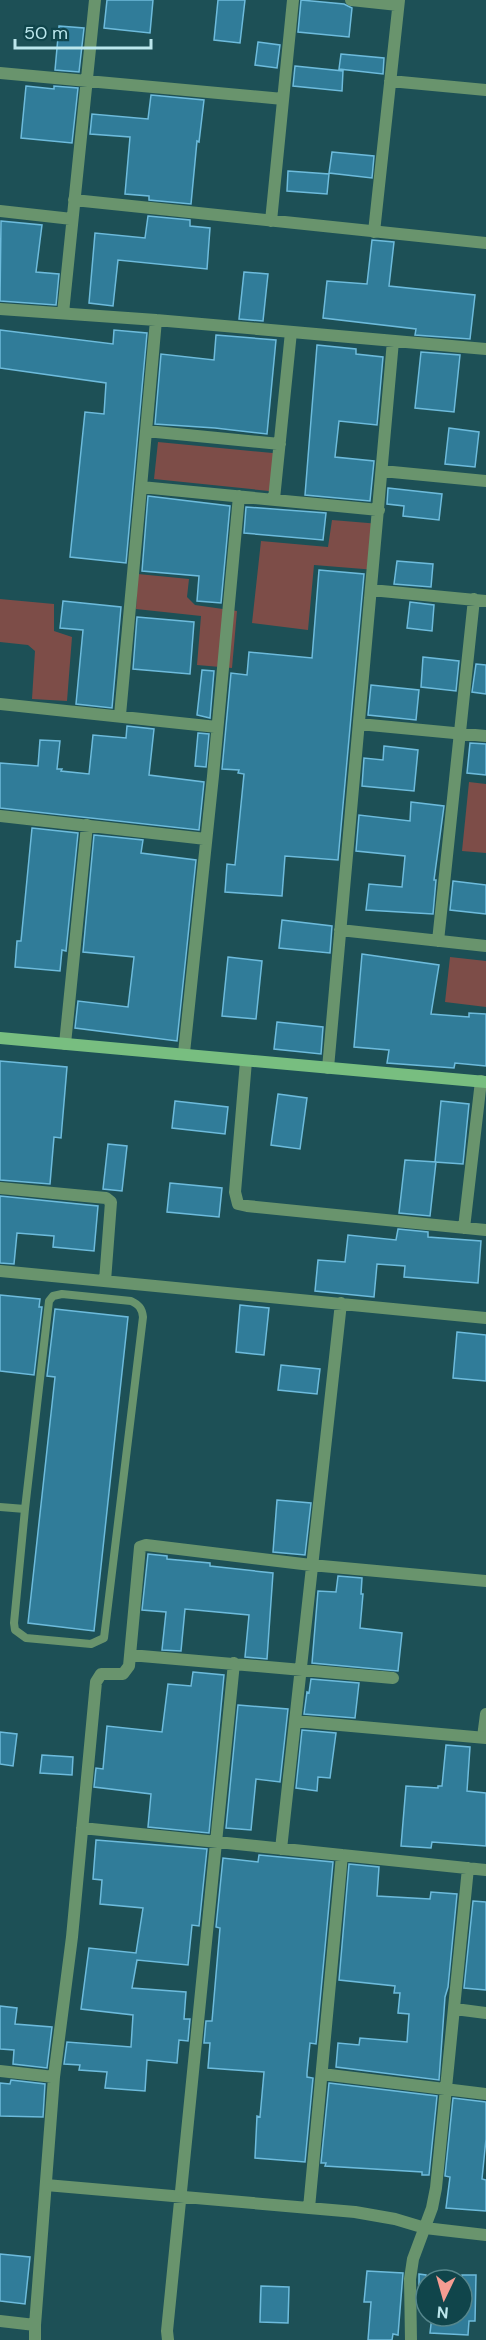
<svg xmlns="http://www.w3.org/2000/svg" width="486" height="2340" viewBox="0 0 486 2340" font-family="'DM Sans',sans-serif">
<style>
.green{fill:#7d4d48}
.building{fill:#307c99;stroke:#6dbbdc;stroke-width:1.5}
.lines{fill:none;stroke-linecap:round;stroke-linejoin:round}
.lane{stroke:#69946d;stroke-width:8}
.street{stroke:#69946d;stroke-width:12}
.secondary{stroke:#78be80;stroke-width:12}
</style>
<rect width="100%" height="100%" fill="#1d5056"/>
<path class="green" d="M158,442L283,454L279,492L154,479Z
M332,520L380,524L376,570L314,565L308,630L252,623L261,541L328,547Z
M138,574L189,579L187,597L195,605L237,611L232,668L197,665L201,616L136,609Z
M0,599L54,604V631L72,637L67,701L32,699L35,651L28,645L0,642Z
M469,782L486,784V853L462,851Z
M450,957L486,961V1007L445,1002Z"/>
<path class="building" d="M107,0H153L150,33L104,28Z
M218,0H245L240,43L214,40Z
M301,0L344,4L352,8L349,37L298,32Z
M59,26L84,28L79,72L55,70Z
M258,42L280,45L277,68L255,65Z
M341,54L384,58L383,74L339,69Z
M295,66L343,71L342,91L293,86Z
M26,86L54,89V86L78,88L72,143L21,138Z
M151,95L204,100L199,142L197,141L191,204L149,200V196L125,194L130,137L90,134L92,114L148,119Z
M332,152L374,156L372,178L329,173Z
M288,171L329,174L327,194L287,191Z
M148,216L190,220V226L210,228L207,269L118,260L113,306L89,303L95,233L145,238Z
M1,221L42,225L36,272L59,274L56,305L0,301Z
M372,240L394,242L389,286L475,295L470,339L415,335L416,329L323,318L327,281L367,284Z
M244,272L268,274L263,321L239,319Z
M0,330L113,344L114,330L147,333L126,563L70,557L85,412L104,414L106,383L0,368Z
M216,335L276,340L267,434L215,428L155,424L161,354L214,360Z
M317,345L356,349V354L383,357L377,425L339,421L335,457L374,461L370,501L305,495Z
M421,352L460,355L454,412L415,408Z
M449,428L479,432L475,467L445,464Z
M388,488L442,494L439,520L403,516L404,506L387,504Z
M148,496L230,506L221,603L197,601L199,576L142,571Z
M246,507L326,513L323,540L244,533Z
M397,561L433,564L431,587L394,584Z
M319,570L364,574L338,860L285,856L282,896L225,892L227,864L235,865L244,774L238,773L239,770L222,769L231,673L247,675L249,652L312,658Z
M63,601L121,607L112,708L76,704L83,630L60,628Z
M410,602L434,605L432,631L407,628Z
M137,617L194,622L190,674L133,669Z
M423,657L459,661L456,691L421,687Z
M476,664L486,665V694L472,692Z
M202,670L214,671L210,718L197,715Z
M371,685L419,690L416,720L368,715Z
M127,726L154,729L149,775L204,782L199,830L0,808V763L38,766L40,740L60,741L57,769H62L61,771L89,774L93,735L126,738Z
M198,733L209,734L206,767L195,766Z
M470,743L486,744V775L467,773Z
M384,746L418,750L414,791L362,786L364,758L383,760Z
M411,802L444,806L434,880H436L433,914L366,910L369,884L402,887L405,856L356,851L359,815L410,821Z
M32,828L78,833L66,951L62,950L60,971L15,967L17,941H21Z
M94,835L143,840L141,853L196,860L177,1041L75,1028L78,1001L128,1007L134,957L83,952Z
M453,881L486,885V914L450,910Z
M282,920L332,926L330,953L279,948Z
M362,954L439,965L431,1014L469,1017V1013L486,1014V1066L455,1063L454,1068L387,1063L389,1050L354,1047Z
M228,957L262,961L256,1019L222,1016Z
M277,1022L323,1027L321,1054L274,1049Z
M0,1061L67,1067L61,1138L54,1137L50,1184L0,1180Z
M278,1094L307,1098L300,1149L271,1145Z
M175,1101L228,1107L225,1134L172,1128Z
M441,1101L469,1104L463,1164L435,1162Z
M108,1144L127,1146L122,1191L103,1189Z
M405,1160L436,1162L430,1216L399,1213Z
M170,1183L222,1188L219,1217L167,1212Z
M0,1196L98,1206L94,1251L53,1247L54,1236L17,1233L14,1264L0,1263Z
M398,1229L428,1232V1237L481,1241L478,1283L404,1277L405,1266L377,1264L374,1297L315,1291L318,1260L345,1262L348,1235L396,1240Z
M0,1295L40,1299L39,1307H42L34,1375L0,1371Z
M240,1305L269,1308L264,1355L236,1352Z
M55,1309L128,1317L94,1631L28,1623L55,1377L47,1376Z
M457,1332L486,1335V1381L453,1378Z
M281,1365L320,1369L317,1394L278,1390Z
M277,1500L311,1503L305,1555L273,1552Z
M148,1554L167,1556V1559L210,1563V1566L273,1573L267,1659L245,1657L249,1615L206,1611L185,1609L181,1651L162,1650L166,1612L142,1610Z
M338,1576L362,1578L361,1594H363L360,1628L402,1633L398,1671L312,1663L318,1591L336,1592Z
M193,1672L224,1675L209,1833L148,1827L151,1794L94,1787L96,1768L103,1769L107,1726L162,1732L168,1684L191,1686Z
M311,1679L359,1683L355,1718L304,1714L307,1692L309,1693Z
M238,1705L288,1709L280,1782L256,1779L251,1830L226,1828Z
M302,1730L336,1733L330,1778L318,1777L317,1791L296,1788Z
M0,1732L17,1734L13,1766L0,1764Z
M446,1745L470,1747L467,1791L486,1793V1846L432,1842L431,1848L401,1846L406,1786L438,1788V1786H442Z
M42,1755L73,1757L72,1775L40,1773Z
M96,1840L207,1849L199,1926L192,1925L188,1965L137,1960L132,1988L186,1992L184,2019H190L188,2041L179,2040L177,2063L147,2060L145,2091L105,2088L107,2072L79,2070L80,2065L64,2064L67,2042L131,2047L133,2015L81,2009L89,1948L136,1953L143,1908L100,1904L102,1880L93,1879Z
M259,1855L333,1862L316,2044L310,2043L307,2073V2077L313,2078L305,2162L255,2158L257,2116L260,2117L264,2072L208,2068L210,2043H204L206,2021H212L220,1928L216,1927L223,1858L258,1862Z
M349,1864L379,1867L377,1896L430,1899L431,1892L457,1894L448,1987L445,1997L439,2080L336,2067L338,2043L359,2045L360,2038L407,2042L409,2014L398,2013L400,1993H394L395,1986L339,1980Z
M473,1901L486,1902V1990L464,1988Z
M0,2006L17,2008L15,2024L52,2027L47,2068L13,2064L14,2050L0,2049Z
M11,2080L45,2084L43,2117L0,2116V2083L10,2084Z
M329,2083L437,2096L429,2175H422V2172L325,2166L326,2163H321Z
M453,2098L486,2102V2139L482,2179L486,2180V2211L446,2208L450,2177L445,2176Z
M0,2254L30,2257L25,2304L0,2301Z
M367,2271L403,2273L398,2335L393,2334L392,2340H368L371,2302H364Z
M419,2274L426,2275V2300H419Z
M462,2275H476L475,2321H469L468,2335L430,2333L432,2316H462Z
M261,2286L289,2287L288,2323L260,2322Z"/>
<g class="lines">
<path class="lane" d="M0,1507L25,1509L14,1623L15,1630L26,1638L91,1644L104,1638L143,1317C142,1308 139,1305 131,1301L62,1294L53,1296L49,1301L25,1509"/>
<path class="street" d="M351,0L398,5
M0,73L283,99
M390,81L486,90
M74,200L486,243
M0,211L72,219
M271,221L293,0
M374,232L399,0
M0,309L156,320L486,349
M63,313L95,0
M156,320L141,487L379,510
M146,431L280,444
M382,471L486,481
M274,499L291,332
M371,590L486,601
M0,704L217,727
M120,715L141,487
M359,724L486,736
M0,816L206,839
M340,930L486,946
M438,941L474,599
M65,1044L87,825
M184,1053L213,776L239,496
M246,1061L235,1192L238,1204L247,1206L486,1230
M328,1068L393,341
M0,1188L106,1198L111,1202L105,1281
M464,1228L481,1081
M0,1271L486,1318
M130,1655L393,1678
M295,1721L486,1738
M483,1737L486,1714
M82,1828L486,1870
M281,1849L341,1303
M455,2009L486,2013
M0,2071L54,2077
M322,2074L486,2094
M46,2185L355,2212L395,2219L425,2228L486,2235
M309,2208L342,1855
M0,2321L35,2325L54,2077L72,1937L96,1682L101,1674H123L129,1666L140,1547L146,1545L311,1565L486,1581
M35,2340V2325
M168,2340L167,2331L234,1663
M411,2340L410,2279L413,2259L432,2208L436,2188L468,1868"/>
<path class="secondary" d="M0,1038L486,1082"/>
</g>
<g transform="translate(444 2298) rotate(185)"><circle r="28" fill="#10454b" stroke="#55868c" stroke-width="1.5"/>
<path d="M0-4.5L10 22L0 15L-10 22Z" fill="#f59c92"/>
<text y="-9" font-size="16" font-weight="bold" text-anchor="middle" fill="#bce7ed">N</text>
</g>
<path d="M15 39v9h136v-9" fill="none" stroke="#bce7ed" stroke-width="3"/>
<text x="24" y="39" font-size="18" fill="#bce7ed" stroke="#10454b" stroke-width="4.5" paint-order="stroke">50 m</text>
</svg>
